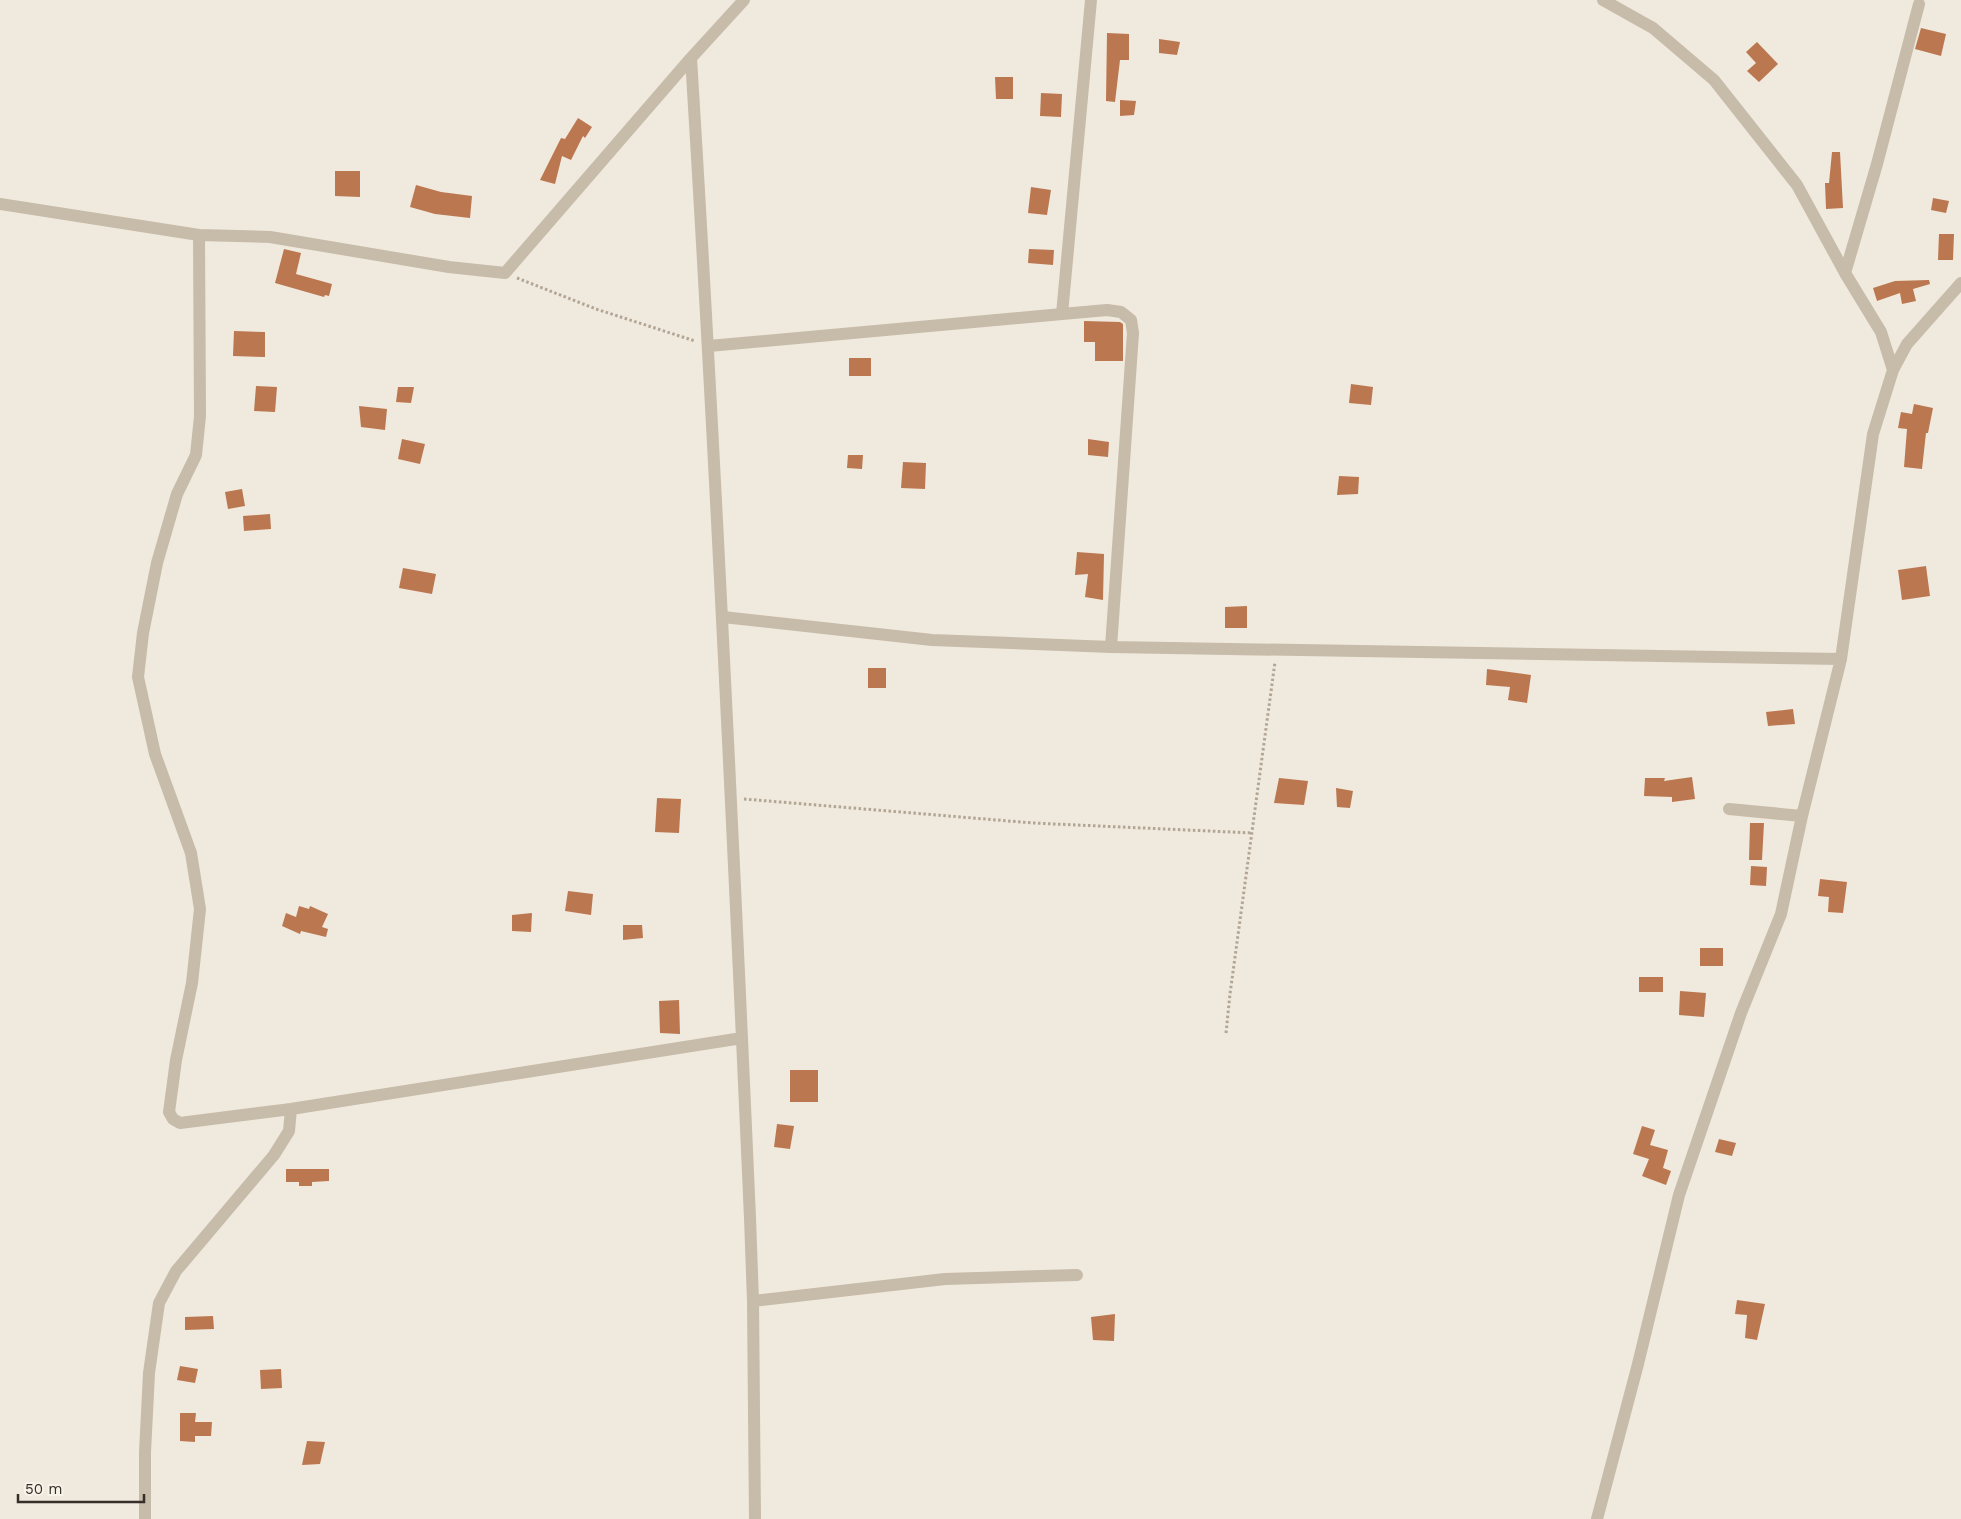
<svg xmlns="http://www.w3.org/2000/svg" width="1961" height="1519" viewBox="0 0 1961 1519" font-family="'Work Sans',sans-serif">
<style>
.building{fill:#bb7750}
.lines{fill:none;stroke-linecap:round;stroke-linejoin:round}
.path{stroke:#b2a594;stroke-width:3;stroke-dasharray:2.5 2.5;stroke-linecap:butt}
.minor{stroke:#c7bbaa;stroke-width:12}
</style>
<rect width="100%" height="100%" fill="#f0e9dd"/>
<path class="building" d="M1921,28L1946,34L1941,56L1915,49Z
M1107,33L1129,34V60H1120L1115,102L1106,101Z
M1159,39L1180,42L1177,55L1159,53Z
M1757,42L1778,64L1759,82L1747,71L1756,63L1746,52Z
M995,77H1013V99H996Z
M1041,93L1062,94L1061,117L1040,116Z
M1120,100L1136,101L1134,115L1120,116Z
M578,118L592,127L585,138L583,136L571,160L562,156L555,184L540,180L561,138L565,139Z
M1832,152H1840L1843,208L1826,209L1825,183H1829Z
M335,171H360V197L335,196Z
M416,185L441,192L472,196L470,218L435,214L410,207Z
M1031,187L1051,190L1047,215L1028,213Z
M1933,198L1949,201L1946,213L1931,210Z
M1939,234H1954L1953,260H1938Z
M284,249L301,253L296,274L332,284L329,296L325,295L324,297L275,283Z
M1029,249L1054,250L1053,265L1028,263Z
M1929,280L1930,284L1913,289L1916,301L1902,304L1900,293L1877,301L1873,288L1895,281Z
M1084,321L1120,322L1123,324V361H1095V342H1084Z
M234,331L265,332V357L233,356Z
M849,358H871V376H849Z
M1351,384L1373,387L1371,405L1349,403Z
M256,386L277,387L275,412L254,411Z
M398,387H414L411,403L396,402Z
M1914,404L1933,408L1928,433H1926L1922,469L1904,467L1907,429L1898,428L1901,412L1912,414Z
M359,406L387,409L385,430L361,427Z
M402,439L425,444L420,464L398,459Z
M1088,439L1109,442L1108,457L1088,455Z
M848,455H863L862,469L847,468Z
M903,462L926,463L925,489L901,488Z
M1339,476L1359,477L1358,494L1337,495Z
M242,489L245,506L228,509L225,492Z
M270,514L271,529L244,531L243,516Z
M1077,552L1104,554L1103,600L1085,597L1088,574L1075,575Z
M1926,566L1930,596L1902,600L1898,570Z
M403,568L436,574L432,594L399,588Z
M1247,606V628H1225V607Z
M868,668H886V688H868Z
M1487,669L1531,675L1527,703L1508,700L1510,687L1486,685Z
M1793,709L1795,724L1768,726L1766,712Z
M1692,777L1695,799L1672,802V797L1644,796L1645,778H1665L1664,781Z
M1279,778L1308,781L1304,805L1274,803Z
M1336,788L1353,791L1350,808L1337,807Z
M657,798L681,799L679,833L655,832Z
M1750,823H1764L1762,860H1749Z
M1751,866L1767,867L1766,886L1750,885Z
M1820,879L1847,882L1843,913L1828,912L1829,897L1818,896Z
M568,891L593,894L591,915L565,911Z
M299,906L309,909L310,906L328,914L322,927L328,929L326,937L301,931L300,934L282,926L286,913L296,917Z
M532,913L531,932L512,931V915Z
M623,925H642L643,938L623,940Z
M1700,948H1723V966H1700Z
M1639,977H1663V992H1639Z
M1680,991L1706,993L1704,1017L1679,1015Z
M679,1000L680,1034L660,1033L659,1001Z
M790,1070H818V1102H790Z
M777,1124L794,1126L790,1149L774,1147Z
M1642,1126L1655,1130L1650,1145L1668,1150L1663,1168L1671,1171L1666,1185L1642,1176L1649,1159L1633,1154Z
M1719,1139L1736,1143L1732,1156L1715,1152Z
M286,1169H329V1181L312,1182V1186H299V1182H286Z
M1737,1300L1765,1304L1757,1340L1745,1338L1747,1315L1735,1314Z
M1115,1314L1114,1341L1093,1340L1091,1317Z
M213,1316L214,1329L185,1330V1317Z
M180,1366L198,1369L195,1383L177,1380Z
M281,1369L282,1388L261,1389L260,1370Z
M180,1413H196L195,1422H212L211,1436H195V1442L180,1441Z
M307,1441L325,1442L320,1464L302,1465Z"/>
<g class="lines">
<path class="path" d="M517,278L596,309L695,341
M744,799L1033,823L1253,833
M1226,1033L1230,994L1275,662"/>
<path class="minor" d="M1603,0L1653,28L1714,80L1797,185L1845,273L1881,332L1893,370
M691,58C715,445 733,831 750,1218L753,1301L755,1519
M0,204L199,235L270,237L449,267L505,273L691,58L744,0
M1845,273L1877,164L1919,4
M1062,314L1107,310L1121,312L1131,320L1133,333L1111,647L1841,659
M709,346L1062,314L1091,0
M723,617L932,640L1111,647
M1729,809L1802,816
M291,1109L742,1038
M753,1301L945,1279L1077,1275
M145,1519V1452L149,1373L159,1303L176,1271L274,1155L289,1131L291,1109L180,1123L173,1119L169,1112L176,1060L192,983L200,909L191,853L155,754L138,677L143,633L157,563L177,494L196,455L200,416L199,235
M1597,1519L1638,1364L1679,1195L1741,1013L1781,914L1802,816L1841,659L1873,434L1893,370L1907,344L1961,283"/>
</g>
<path d="M18 1494v8h126v-8" fill="none" stroke="#352e29" stroke-width="2.5"/>
<text x="25" y="1494" font-size="15" fill="#352e29" stroke="#f8f3e9" stroke-width="4" paint-order="stroke">50 m</text>
</svg>
